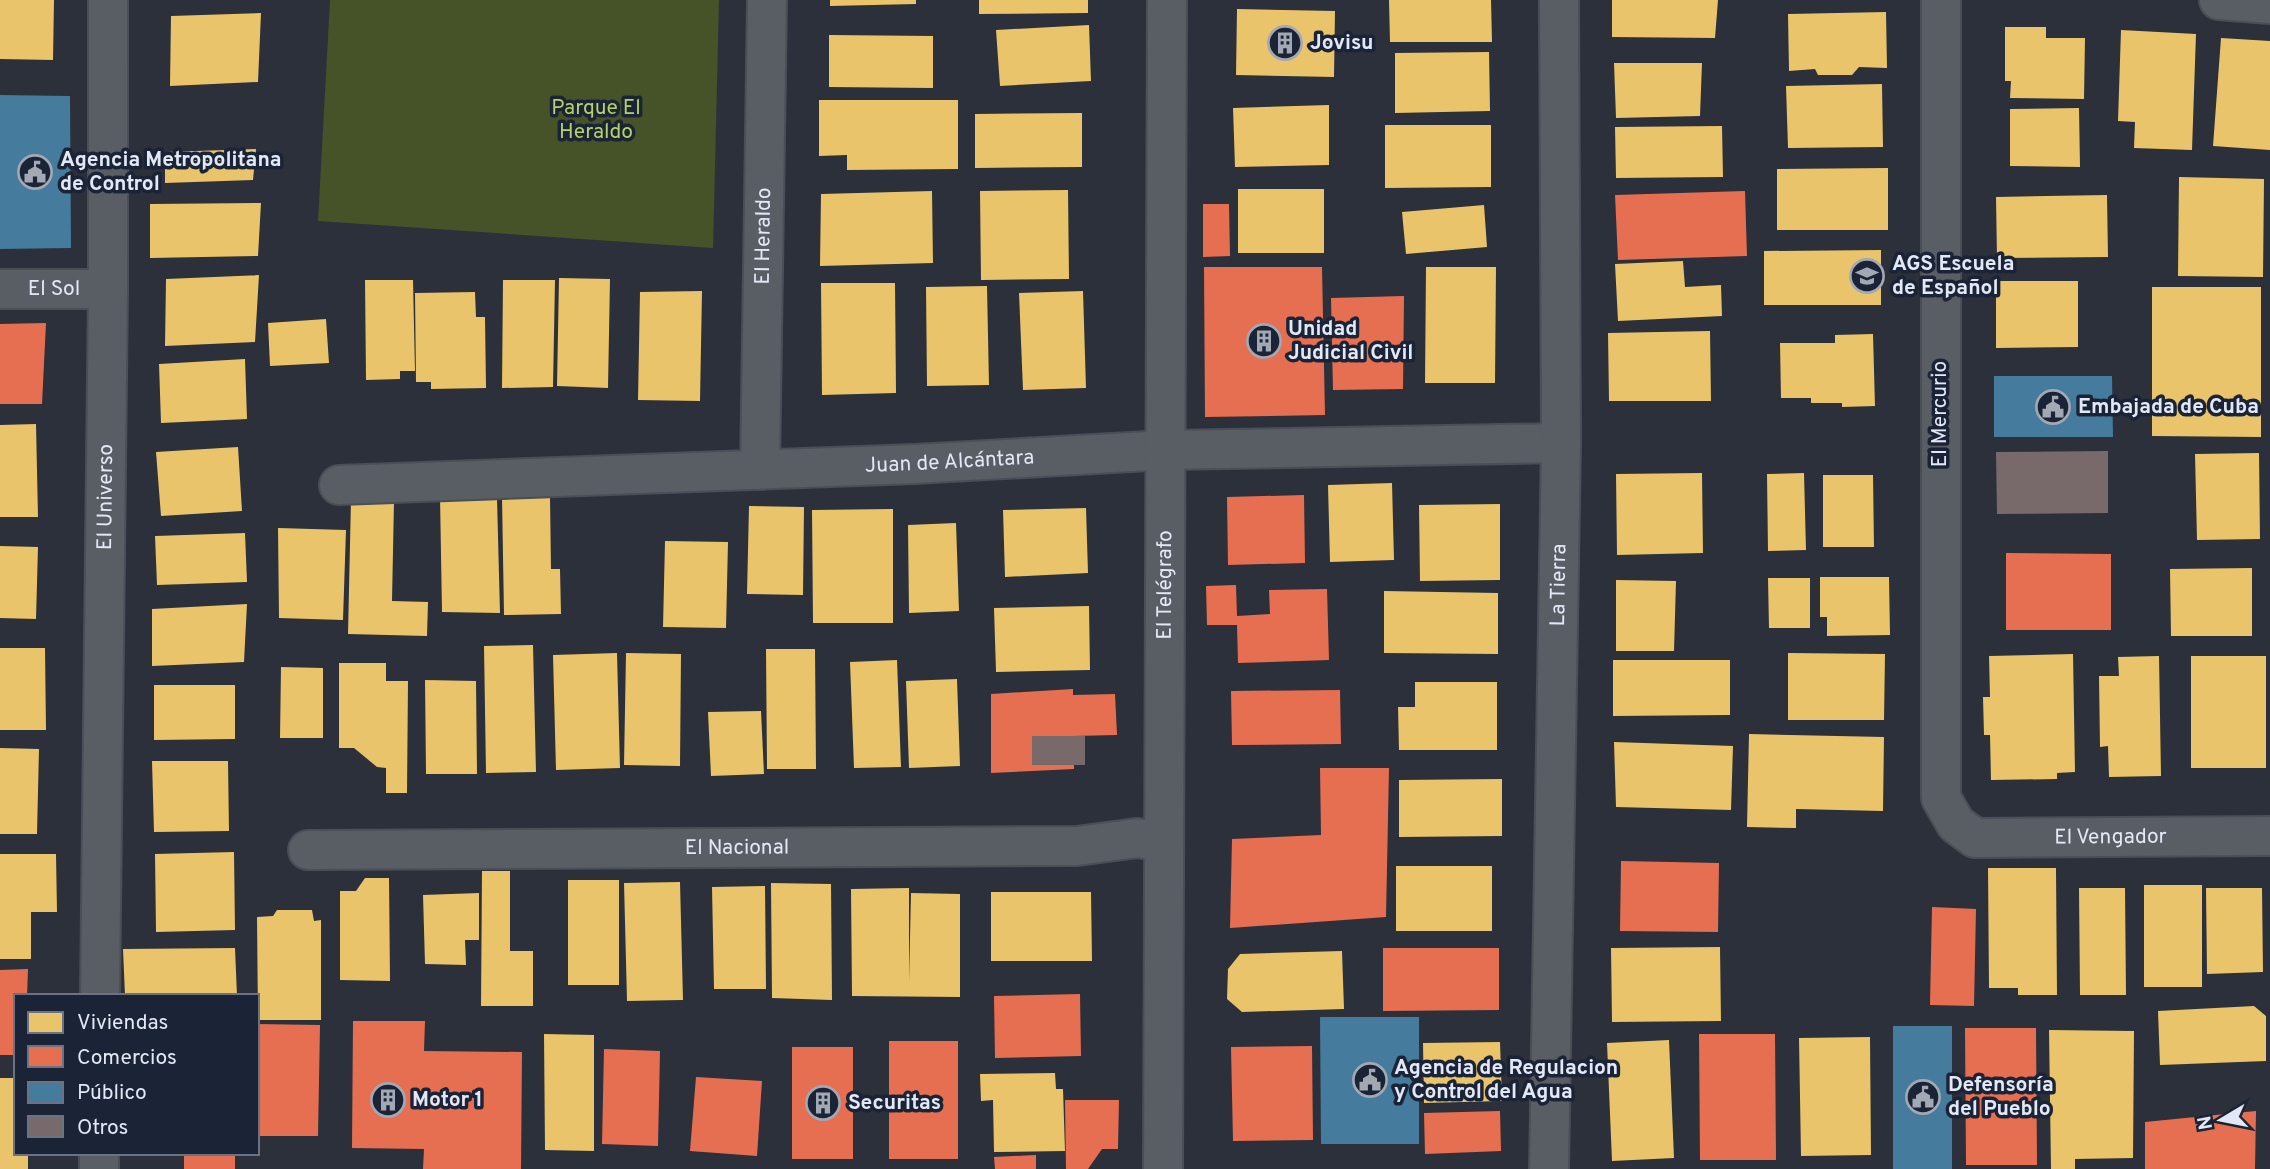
<svg xmlns="http://www.w3.org/2000/svg" width="2270" height="1169" viewBox="0 0 2270 1169" font-family="Overpass,sans-serif">
<style>
.green{fill:#465228}
.homes{fill:#e9c46a}
.shops{fill:#e76f51}
.public{fill:#457b9d}
.building{fill:#78696a}
.lines{fill:none;stroke-linecap:round;stroke-linejoin:round}
.minor-casing{stroke:#4a4e57;stroke-width:42}
.minor{stroke:#595d64;stroke-width:38}
.labels{text-anchor:middle;dominant-baseline:central;stroke-width:7;stroke-linejoin:round;paint-order:stroke}
.poi-label{font-size:21px;font-weight:bold;fill:#e2e8f5;stroke:#1b2436;text-anchor:start}
.park-label{font-size:21px;fill:#b6d264;stroke:#1b2436}
.street-label{font-size:21px;fill:#e2e8f5;stroke:#1b2436}
</style>
<rect width="100%" height="100%" fill="#2b303a"/>
<path class="green" d="M330,0H719L713,248L318,221Z"/>
<path class="homes" d="M0,0H54L53,60L0,59Z
M830,0H916V4L830,6Z
M979,0H1088V13L979,14Z
M1389,0H1491L1492,42H1390Z
M1612,0H1718L1715,38L1612,37Z
M1237,9L1335,11L1334,77L1236,75Z
M1886,12L1887,68L1859,67L1852,75H1818L1815,69L1789,71L1788,14Z
M261,13L258,82L170,86L171,16Z
M1089,25L1091,81L1000,86L996,30Z
M2005,27H2046V38H2085L2084,99L2010,98L2011,81H2005Z
M2121,30L2196,34L2192,150L2134,148L2135,122L2118,121Z
M829,35L933,36V88L829,87Z
M2221,38L2270,41V150L2213,146Z
M1489,52L1490,111L1395,113V53Z
M1614,63H1702L1700,116L1616,118Z
M1882,84L1883,147L1788,148L1786,86Z
M819,100H958V169L847,170V155L819,156Z
M1329,105V165L1235,167L1233,108Z
M2079,108L2080,167L2010,166V109Z
M1082,113V167L975,168V114Z
M1385,125H1491V187L1385,188Z
M1722,126L1723,177L1616,178L1615,127Z
M256,149L253,180L165,183V152Z
M1888,168V230H1777V169Z
M2179,177L2264,179L2263,277L2178,276Z
M1238,189H1324V253H1238Z
M1068,190L1069,279L981,280L980,191Z
M932,191L933,263L820,266L821,194Z
M2107,195L2108,257L1997,258L1996,197Z
M261,203L258,256L150,258V204Z
M1484,205L1487,247L1406,254L1402,212Z
M1881,250V305H1764V251Z
M1683,261L1685,287L1721,285L1722,316L1618,321L1615,264Z
M1426,267H1496L1495,383H1425Z
M259,275L255,342L165,346L166,279Z
M559,278L610,279L608,388L557,386Z
M365,280H413L415,371H400V379L366,380Z
M503,280H555L553,387L502,388Z
M1996,281H2078V347L1996,348Z
M821,283H895L896,393L822,395Z
M987,286L989,385L927,386L926,287Z
M2152,287H2261V437L2152,436Z
M702,291L700,401L638,400L640,292Z
M1083,291L1086,388L1023,390L1019,293Z
M475,292L476,317H485L486,388L431,389V382H416L415,293Z
M326,319L329,363L270,366L268,323Z
M1710,331L1711,401H1609L1608,333Z
M1873,334L1875,406L1842,407V403H1811V398H1781L1780,343H1835V335Z
M245,359L247,419L161,423L159,364Z
M36,424L38,517H0V425Z
M238,447L242,511L161,516L156,452Z
M2259,453L2260,539L2197,540L2195,454Z
M1702,473L1703,553L1617,555L1616,474Z
M1804,473L1806,550L1768,551L1767,474Z
M1823,475H1873L1874,547H1823Z
M1392,483L1394,560L1330,562L1328,485Z
M440,496L497,498L500,613L442,612Z
M502,497H550L551,569H560L561,614L504,615Z
M351,499L394,501L392,601L428,602L427,636L348,634Z
M1500,504V580L1420,581L1419,505Z
M749,506L804,507L803,595L747,594Z
M1086,508L1088,573L1005,577L1003,510Z
M893,509V623H813L812,510Z
M956,523L959,611L909,613L908,525Z
M278,528L346,530L343,620L279,618Z
M245,533L247,582L157,585L155,536Z
M665,541L728,542L726,628L663,627Z
M0,546L38,547L36,619L0,618Z
M2252,568V636H2171L2170,569Z
M1820,577H1889L1890,635L1827,636V617H1820Z
M1768,578H1810V628H1769Z
M1616,580L1676,581L1674,651H1616Z
M1384,591L1498,593V654L1384,653Z
M247,604L244,662L152,666V609Z
M1089,606L1090,670L996,672L994,608Z
M533,645L536,772L486,773L484,646Z
M0,648H45L46,730H0Z
M766,649H815L816,769H767Z
M617,653L620,768L556,770L553,655Z
M626,653L681,654L680,766L624,765Z
M1788,653L1885,654L1884,720H1788Z
M2073,654L2075,772L2057,773V779L1991,780L1990,735H1984L1983,697H1990L1989,656Z
M2159,656L2161,776L2109,777L2108,746L2100,747L2099,676H2119L2118,657Z
M2191,656H2266V768H2191Z
M897,660L901,767L854,768L850,662Z
M1613,660H1730V715L1613,716Z
M339,663H386V681H408L407,793H386V768L377,767L354,748H339Z
M281,667L323,668V738H280Z
M957,679L960,766L909,768L906,681Z
M425,680L476,681L477,774H426Z
M1415,682H1497V750H1399L1398,707H1415Z
M154,685H235V739L154,740Z
M761,711L764,774L711,776L708,712Z
M1749,734L1884,737L1883,811L1796,809V828L1747,827Z
M1614,742L1733,746L1731,810L1616,807Z
M0,748L39,749L37,834H0Z
M152,761H228L229,831L154,832Z
M1502,779V836L1399,837V780Z
M234,852L235,930L156,932L155,854Z
M0,854H56L57,912H31V959H0Z
M1396,866H1492V931H1396Z
M1988,868H2056L2057,995H2018V988H1989Z
M482,871H510V951H533V1006H481Z
M365,878H389L390,981L340,980V891H356Z
M568,880H619V985H568Z
M680,882L683,1000L627,1001L624,883Z
M771,883L831,884L832,1000L772,998Z
M2144,885H2202V987H2144Z
M765,886L766,989H714L712,887Z
M909,888V981L911,893L960,894V997L852,996L851,889Z
M2079,888H2125L2126,995H2080Z
M2206,888H2262L2263,972L2207,974Z
M991,892H1091L1092,961H991Z
M479,893V940H465L466,965L425,964L423,895Z
M277,910H312L314,921L321,920V1020H258L257,917L273,916Z
M1720,947L1721,1021L1612,1022L1611,948Z
M235,948L237,996H125L123,949Z
M1342,951L1344,1009L1242,1012L1227,999L1228,969L1240,954Z
M2254,1006L2266,1016V1061L2160,1065L2158,1011Z
M2049,1030L2134,1031L2133,1158L2075,1159V1169H2051Z
M544,1034L594,1035V1151L545,1150Z
M1870,1037L1871,1155L1801,1156L1799,1038Z
M1669,1040L1674,1158L1612,1161L1607,1043Z
M1500,1042L1502,1101L1424,1103L1423,1043Z
M1055,1073L1056,1089H1063L1065,1151L994,1152L993,1100L981,1101L980,1074Z
M0,1078H16V1153H28V1169H0Z"/>
<path class="shops" d="M1745,191L1747,256L1618,260L1615,195Z
M1203,204H1229L1230,256L1203,257Z
M1204,267H1322L1325,415L1205,417Z
M1404,296L1403,389L1333,390L1331,298Z
M46,323L42,404H0V324Z
M1304,495L1305,563L1228,565L1227,497Z
M2006,553L2111,554V630H2006Z
M1236,585L1237,616L1270,614L1269,590L1327,589L1329,660L1238,663L1237,625H1207L1206,586Z
M1073,689V695L1115,694L1117,735L1073,736L1074,769L991,773V694Z
M1340,690L1341,744L1232,745L1231,691Z
M1320,768H1389L1386,917L1230,928L1232,839L1321,835Z
M1621,861L1719,863L1718,932L1620,931Z
M1932,907L1976,909L1974,1006L1930,1005Z
M1383,948H1499V1010L1383,1011Z
M28,969L27,996H16V1055H0V970Z
M1080,994L1081,1056L995,1058L994,996Z
M353,1021H425L424,1051L522,1052L521,1169H423L424,1149L352,1148Z
M257,1024L320,1025L318,1136H257Z
M1965,1028H2036L2037,1165H1966Z
M1699,1034H1775L1776,1160H1700Z
M889,1041H958V1159H889Z
M1312,1046L1313,1140L1233,1141L1231,1047Z
M792,1047H853V1159H792Z
M604,1049L660,1051L658,1146L602,1144Z
M696,1077L762,1081L757,1156L690,1151Z
M1065,1100H1119L1118,1149H1102L1088,1169H1066Z
M1500,1111L1501,1151L1425,1154L1424,1113Z
M2256,1111L2255,1169H2145V1122Z
M184,1153H235V1169H184Z
M1036,1155V1169H995L994,1157Z"/>
<path class="public" d="M0,95L70,96L71,248L0,249Z
M1994,376H2112L2113,437H1994Z
M1320,1017H1419V1144H1321Z
M1893,1026H1952V1169H1893Z"/>
<path class="building" d="M2108,451V513L1997,514L1996,452Z
M1032,736H1085V765H1032Z"/>
<g class="lines">
<g class="minor-casing">
<g id="minor">
<path id="s1" d="M1941,0V798L1956,824L1975,838L2270,836"/>
<path d="M2219,0L2270,4"/>
<path id="s2" d="M0,289H108"/>
<path id="s3" d="M760,470L767,0"/>
<path id="s4" d="M339,485L915,464L1167,450L1561,443"/>
<path id="s5" d="M308,850L1077,846L1137,838L1164,842"/>
<path id="s6" d="M100,996L108,289V0"/>
<path d="M99,1169V1153"/>
<path id="s7" d="M1163,1169L1167,0"/>
<path id="s8" d="M1549,1169L1561,443L1559,0"/>
</g>
</g>
<use href="#minor" class="minor"/>
</g>
<defs>
<g id="building-ring" transform="scale(1.75)"><circle r="9.5" fill="#1b2436" stroke="#a2a8b4" stroke-width="1.5"/><path d="M-4-6H4V6H1V3H-1V6H-4ZM-2.5-4.3h1.7v1.8h-1.7ZM.8-4.3h1.7v1.8H.8ZM-2.5-1h1.7V.8h-1.7ZM.8-1h1.7V.8H.8Z" fill="#a2a8b4"/></g>
<g id="civic-ring" transform="scale(1.75)"><circle r="9.5" fill="#1b2436" stroke="#a2a8b4" stroke-width="1.5"/><path d="M-.6-6.5H3V-4.5H.6V-3L4-1V1h2V6H-6V1h2V-1L-.6-3ZM-1.2 2.5V6h2.4V2.5Z" fill="#a2a8b4"/></g>
<g id="school-ring" transform="scale(1.75)"><circle r="9.5" fill="#1b2436" stroke="#a2a8b4" stroke-width="1.5"/><path d="M0-5L7-2L0 1L-7-2ZM-4 1L0 2.5L4 1V4Q0 6-4 4Z" fill="#a2a8b4"/></g>
</defs>
<g fill-rule="evenodd">
<use href="#building-ring" x="1285" y="43"/>
<use href="#civic-ring" x="35" y="172"/>
<use href="#school-ring" x="1867" y="276"/>
<use href="#building-ring" x="1264" y="341"/>
<use href="#civic-ring" x="2053" y="407"/>
<use href="#civic-ring" x="1370" y="1080"/>
<use href="#civic-ring" x="1923" y="1097"/>
<use href="#building-ring" x="388" y="1100"/>
<use href="#building-ring" x="823" y="1103"/>
</g>
<g class="labels">
<g class="poi-label">
<text x="1310" y="43">Jovisu</text>
<text x="60" y="160">Agencia Metropolitana<tspan x="60" dy="24">de Control</tspan></text>
<text x="1892" y="264">AGS Escuela<tspan x="1892" dy="24">de Español</tspan></text>
<text x="1288" y="329">Unidad<tspan x="1288" dy="24">Judicial Civil</tspan></text>
<text x="2078" y="407">Embajada de Cuba</text>
<text x="1394" y="1068">Agencia de Regulacion<tspan x="1394" dy="24">y Control del Agua</tspan></text>
<text x="1948" y="1085">Defensoría<tspan x="1948" dy="24">del Pueblo</tspan></text>
<text x="412" y="1100">Motor 1</text>
<text x="848" y="1103">Securitas</text>
</g>
<g class="park-label">
<text x="596" y="108">Parque El<tspan x="596" dy="24">Heraldo</tspan></text>
</g>
<g class="street-label">
<text stroke="none"><textPath href="#s3" startOffset="234">El Heraldo</textPath></text>
<text stroke="none"><textPath href="#s2" startOffset="54">El Sol</textPath></text>
<text transform="translate(1940 414) rotate(-90)">El Mercurio</text>
<text stroke="none"><textPath href="#s4" startOffset="611">Juan de Alcántara</textPath></text>
<text stroke="none"><textPath href="#s6" startOffset="499">El Universo</textPath></text>
<text stroke="none"><textPath href="#s7" startOffset="584">El Telégrafo</textPath></text>
<text stroke="none"><textPath href="#s8" startOffset="584">La Tierra</textPath></text>
<text stroke="none"><textPath href="#s1" startOffset="987">El Vengador</textPath></text>
<text stroke="none"><textPath href="#s5" startOffset="429">El Nacional</textPath></text>
</g>
</g>
<rect x="14" y="994" width="245" height="161" fill="#1b2436" stroke="#6b7282" stroke-width="2"/>
<rect x="28" y="1012" width="35" height="21" fill="#e9c46a" stroke="#6b7282" stroke-width="2"/>
<text x="77" y="1029" font-size="21" fill="#e2e8f5">Viviendas</text>
<rect x="28" y="1046" width="35" height="21" fill="#e76f51" stroke="#6b7282" stroke-width="2"/>
<text x="77" y="1064" font-size="21" fill="#e2e8f5">Comercios</text>
<rect x="28" y="1082" width="35" height="21" fill="#457b9d" stroke="#6b7282" stroke-width="2"/>
<text x="77" y="1099" font-size="21" fill="#e2e8f5">Público</text>
<rect x="28" y="1116" width="35" height="21" fill="#78696a" stroke="#6b7282" stroke-width="2"/>
<text x="77" y="1134" font-size="21" fill="#e2e8f5">Otros</text>
<g transform="translate(2221 1120) rotate(260)" stroke="#1b2436" stroke-width="5" paint-order="stroke">
<path d="M0-5L12 26L0 18L-12 26Z" fill="#e2e8f5"/>
<text y="-10" font-size="19" font-weight="bold" text-anchor="middle" fill="#e2e8f5">N</text>
</g>
</svg>
